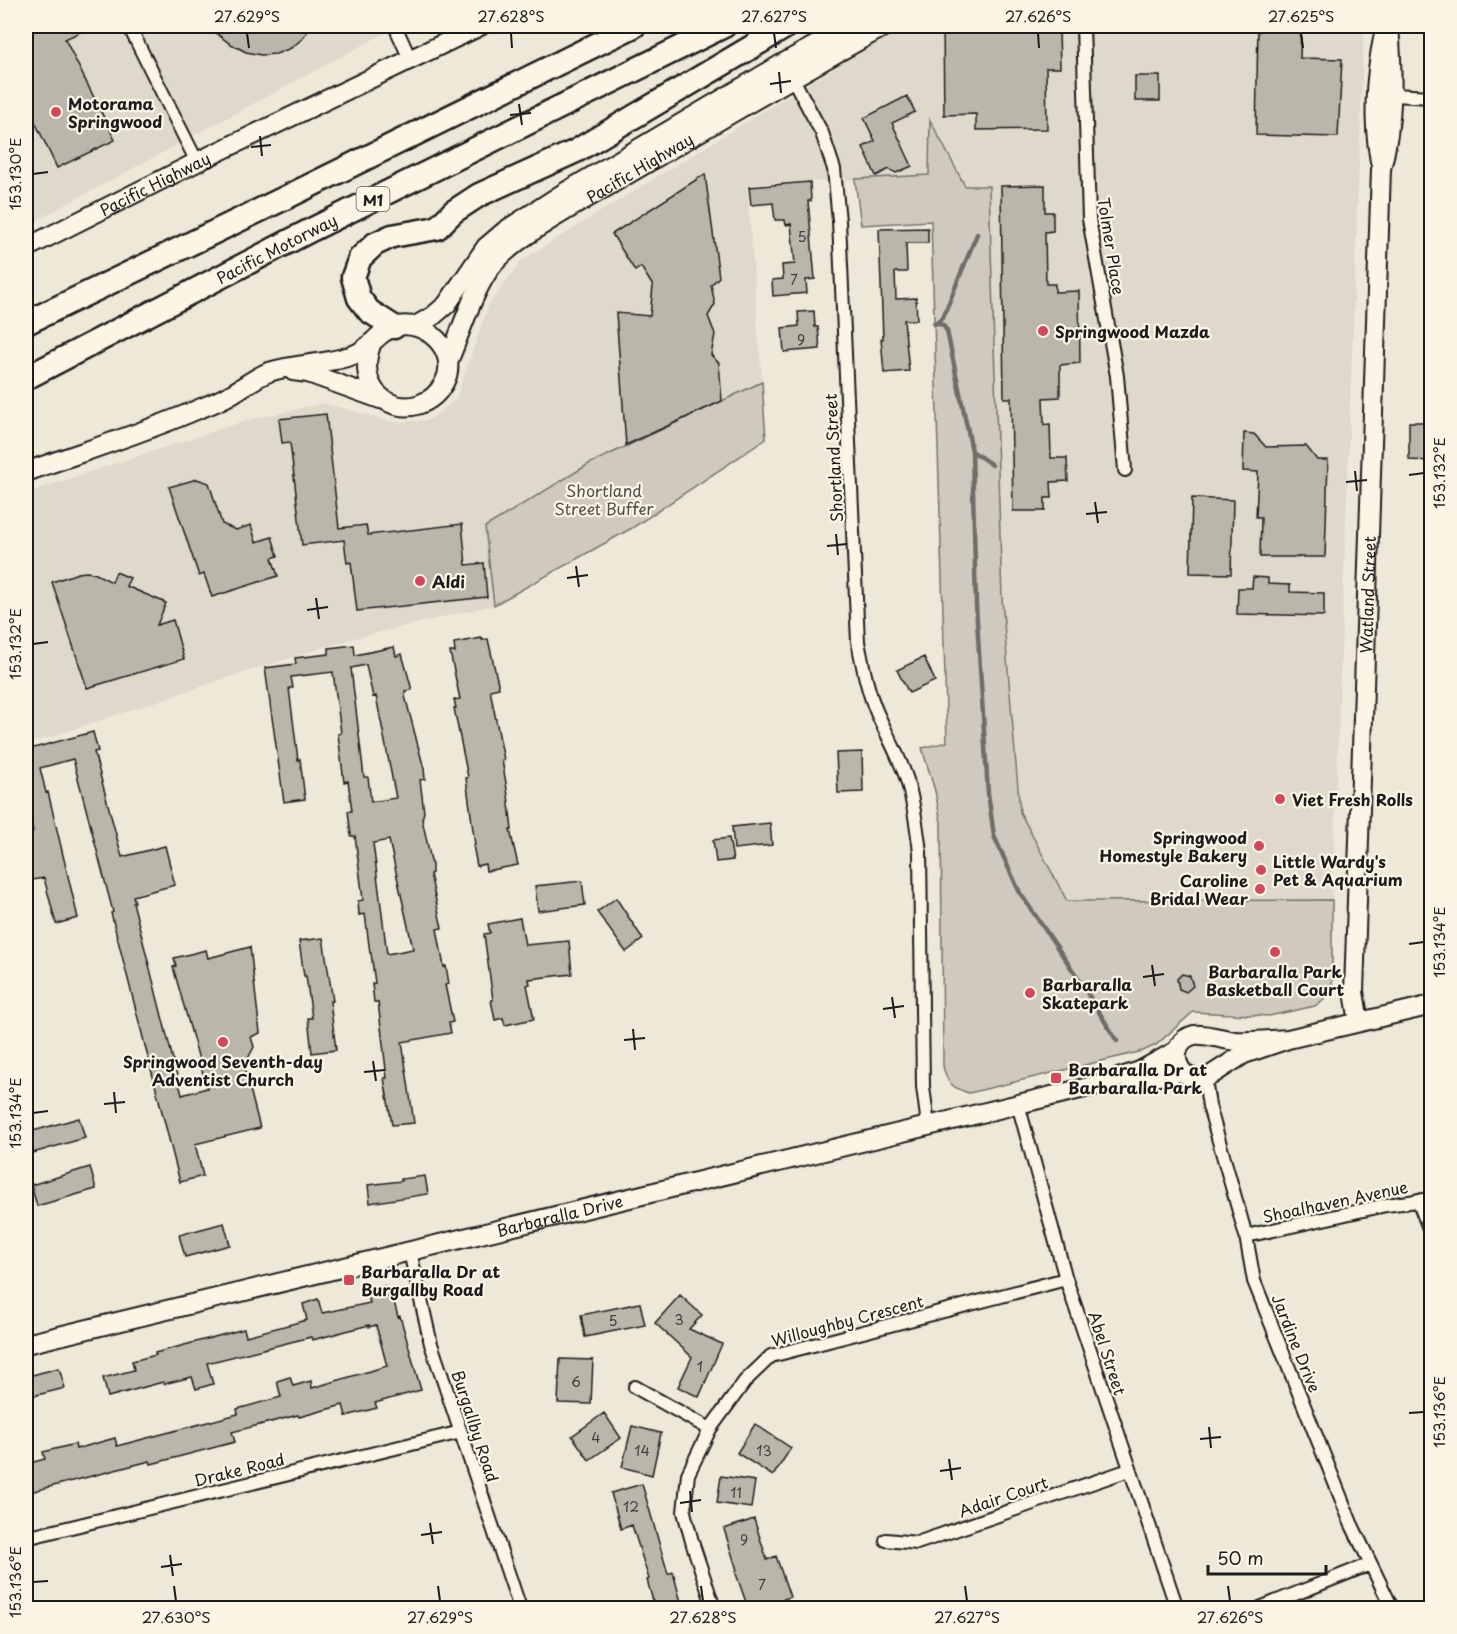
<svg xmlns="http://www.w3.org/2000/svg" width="1457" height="1634" viewBox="0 0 1457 1634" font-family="'Playpen Sans',sans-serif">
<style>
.built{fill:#ded9cb}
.green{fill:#cfcabd;stroke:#76736c;stroke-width:1.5}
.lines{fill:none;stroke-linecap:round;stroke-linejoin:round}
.stream{stroke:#6f6c67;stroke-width:4.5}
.building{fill:#bab6aa;stroke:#1c1c1c;stroke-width:1.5;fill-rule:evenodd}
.street-casing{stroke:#1c1c1c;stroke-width:16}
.secondary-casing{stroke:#1c1c1c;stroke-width:22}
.highway-casing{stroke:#1c1c1c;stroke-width:27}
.street{stroke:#fcf5e5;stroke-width:12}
.secondary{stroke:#fcf5e5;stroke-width:18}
.highway{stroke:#fcf5e5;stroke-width:22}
.ticks{fill:none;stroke:#1c1c1c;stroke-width:2}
.poi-dot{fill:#d1495b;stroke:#fcf5e5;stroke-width:2}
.labels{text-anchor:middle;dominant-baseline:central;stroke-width:4.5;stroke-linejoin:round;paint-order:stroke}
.number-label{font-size:14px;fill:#444240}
.shield{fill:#fcf5e5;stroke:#5f5d58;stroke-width:1.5}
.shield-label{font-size:15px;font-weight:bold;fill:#1c1c1c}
.poi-label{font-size:16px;font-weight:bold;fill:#1c1c1c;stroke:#fcf5e5;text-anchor:start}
.street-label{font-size:16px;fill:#1c1c1c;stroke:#fcf5e5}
.park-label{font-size:16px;fill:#52504c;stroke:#fcf5e5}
.neatline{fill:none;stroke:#1c1c1c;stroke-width:2}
.ticks-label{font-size:15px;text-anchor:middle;fill:#1c1c1c}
</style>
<rect width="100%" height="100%" fill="#eee8d9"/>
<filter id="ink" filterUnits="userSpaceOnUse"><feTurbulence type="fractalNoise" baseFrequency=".0167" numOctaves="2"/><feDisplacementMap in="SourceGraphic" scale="12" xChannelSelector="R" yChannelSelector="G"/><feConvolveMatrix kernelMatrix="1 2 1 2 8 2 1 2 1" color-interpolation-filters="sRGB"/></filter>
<g filter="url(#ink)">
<path class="built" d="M26,26H398L26,226Z
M911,26H1364L1332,900L1068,901L1021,812L1002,599L989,186H965L931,121L929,176L747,185L762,382L589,464L485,527L494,605L351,639L245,672L26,745V493L245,421L323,403L392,422L429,420L456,399L488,306L522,260L866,48Z"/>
<path class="green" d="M930,120L965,186H989L1002,599L1020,812L1067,901L1332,900V988L1325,998L1315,1006L1269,1016L1193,1012L1156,1045L1143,1051L969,1093C952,1088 947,1083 943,1066L941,822L935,791L922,748L947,742L931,221L861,225L855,179L929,175Z
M762,382L766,439L632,528L494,605L485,527L589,464Z"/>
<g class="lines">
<path class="stream" d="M938,322L943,317L977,234
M934,323L943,325L947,331L972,451L976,605L988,793L994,836L1020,893L1076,975L1117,1041
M972,451L992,465"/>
</g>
<path class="building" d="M26,26H93L65,39L115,140L57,168L26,103V97L31,94L26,83Z
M207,26H311L302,39L291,48L276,54L261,55L246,52L229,43Z
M943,26H1041V30H1059L1060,68H1046L1047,129L976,130V114L944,115Z
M1258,26H1301L1300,58L1342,59L1338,137L1256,135Z
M1135,76H1160V101H1135Z
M907,96L915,112L892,123L912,166L896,173L889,169L876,176L863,147L875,141L864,118Z
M705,174L719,277L711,285L715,304L708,316L715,334L711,355L719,363L722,401L626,445L616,313L650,316L653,286L641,267L635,271L612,234Z
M810,182L811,201H808L815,279L806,280L807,293L773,296L772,280L783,279L782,265L795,264L791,224L786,225L785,220H775L773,203L751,205L749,187Z
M1045,185V212H1053V231L1045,232L1046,284H1055V292L1079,291L1080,363L1060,365V397L1043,398L1044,425L1050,424L1051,458H1067L1068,481L1051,482L1052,498H1045V511H1013L1011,398H1004L1001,186Z
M928,228V243H906L907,272H895L896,299L916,298L917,320H904L909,371L884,373L881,339H883L879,229Z
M814,311L815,327H818L820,349L784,352L782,328L799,326L798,312Z
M326,414L339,528L366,525L368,535L462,524L466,565L484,563L487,597L357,611L351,562L347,563L344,540L302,545L290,442L282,443L279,419Z
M1409,422H1431V461L1409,460Z
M1244,433L1254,434L1266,447L1306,446L1317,460H1328L1325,557H1260L1261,517H1256L1258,472L1243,471Z
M197,479L209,483L222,524L236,530L251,525L256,542L272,537L278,556L272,558L278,576L212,597L204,574L199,576L169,487Z
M1192,498L1233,500L1231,574L1190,573Z
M87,572L96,574L112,582L116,572L130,578L126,586L166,603L157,625L173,620L184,659L87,688L52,582L78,573Z
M1253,577L1268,578V584L1290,585V592L1324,593V616L1237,614L1238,588H1252Z
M482,638V640L488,639L499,688L490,690L504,760H502L508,795L512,830H510L518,865L486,871L485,864L477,866L473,845H475L466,778L468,777L454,708H456L454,700L460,699L450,652H455L454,643Z
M354,645L355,655L394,647L396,656L402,654L412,690L405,691V696L424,769L425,779L420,780L424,812L422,819L432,865V873L430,874L442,928L437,929L444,967L446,966L449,984L445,985L453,1022L449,1023L451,1033L402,1042L414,1123L392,1125L384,1078H387L378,1002H374L372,984L375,983L371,953H370L365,914L359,915L358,901L363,900L355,836H351L348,811H352L348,781L344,782L338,734L341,733L333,672L291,677L293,688H289L298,760L300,759L305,799L284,802L265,668L296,664L295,658L329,654V648ZM366,665L373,697L376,696L396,798L371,802L368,777H364L351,668ZM389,840L413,949L387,954L373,843Z
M924,657L935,681L909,693L897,670Z
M93,732L98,751L94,752L122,857L165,846L175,885L133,896L135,902H133L182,1095L207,1088L173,967L176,966L174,958L206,950L208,958L250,947L260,1033L251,1037L254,1047L244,1066L260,1128L195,1144L203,1176L180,1182L111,913L113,912L73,759L40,768L46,793L48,792L78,918L56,924L44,878L26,881V832L33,831L26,801V750Z
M862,752L863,792L838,793L836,753Z
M770,823L772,845L734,849L732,827Z
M729,838L733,860L716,862L713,840Z
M582,881L585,905L538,911L535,886Z
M616,898L643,939L626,952L597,912Z
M520,918L525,945L569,941L572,974L529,979L530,984L527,985L534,1019L505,1025L503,1018L495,1020L491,1000H493L484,934L490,933L488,924Z
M323,938L333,1001H330L336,1050L312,1053L308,1018H312L306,976H304L299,941Z
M1182,974L1190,976L1193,986L1186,992L1179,989L1177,979Z
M79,1118L85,1138L26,1155V1133Z
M90,1167L96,1189L37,1206L31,1185Z
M425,1176L428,1194L370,1203L368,1185L402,1181L401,1179Z
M224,1223L230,1245L185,1257L179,1235Z
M385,1286L389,1299L393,1298L398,1317L400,1316L421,1390L375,1403L377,1408L346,1416L343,1405L299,1417L298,1415L232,1432L235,1442L151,1464L150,1461L26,1493V1464L45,1459L43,1452L75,1444L76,1449L115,1438L117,1446L238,1414L237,1409L281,1397L277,1381L290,1377L293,1386L311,1381L312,1388L387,1366L376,1325L369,1327V1325L312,1340L311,1337L207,1363L213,1384L196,1389L192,1377L164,1384L163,1382L108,1397L103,1378L134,1370L132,1361L156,1355L155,1353L244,1329L246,1336L307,1320L303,1304L318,1299L322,1313L370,1303L367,1291Z
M680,1295L702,1315L689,1329L722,1344L699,1397L678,1387L692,1357L655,1323Z
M640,1303L645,1325L585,1337L581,1315Z
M560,1359L593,1360L591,1404L558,1403Z
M59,1368L65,1388L33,1396L28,1376Z
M604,1413L621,1438L589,1460L572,1436Z
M755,1424L791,1448L773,1476L737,1453Z
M632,1426L661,1433L652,1475L622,1467Z
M721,1476L755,1481L751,1508L717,1503Z
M642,1484L668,1574L673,1572L682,1606L675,1608H655L647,1580L649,1579L632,1525L621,1529L611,1493Z
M754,1519L767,1560L776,1556L790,1597L777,1601L780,1608H748L735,1571L737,1570L724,1529Z"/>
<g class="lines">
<g class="street-casing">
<path id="street" d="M129,26L197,162
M395,26L410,59
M1083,26L1089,219L1117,376L1125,470
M792,77L822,133L834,169L839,221L858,642C863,666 867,690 877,713C887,735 899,756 907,780C914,803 917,828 920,852L923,1087L928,1125
M1393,95L1432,97
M1205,1079L1209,1106L1246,1236L1254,1281L1351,1523L1392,1608
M1018,1104L1066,1279L1177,1608
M1418,1200L1432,1236
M1246,1236L1386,1205L1432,1199
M410,1252L431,1344L520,1608
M635,1387L710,1429
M26,1538L461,1432
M886,1540L917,1543L1129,1470
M714,1608L693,1545L684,1512L688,1474L710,1429L745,1381L771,1356L1066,1279
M1260,1608L1370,1564"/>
</g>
<g class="secondary-casing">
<g id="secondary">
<path d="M1380,161C1372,118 1375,76 1384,34"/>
<path id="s1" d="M26,248L197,162L480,26"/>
<path d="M415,326L433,316L447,304L486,247L506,230L562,194L785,62L850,26"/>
<path id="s2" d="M448,362C461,332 472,293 491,267C516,235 582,202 618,180C706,128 795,75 885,26"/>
<path d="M293,371L308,373L380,399"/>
<path d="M26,472C84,451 144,433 201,408C212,404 223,399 233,393C245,386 256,377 269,372C296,363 326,365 353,355C370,350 377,332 394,327C425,317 461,352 444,383C419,428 350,404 371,345"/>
<path id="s3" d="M1359,1022L1354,992L1381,169C1394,118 1393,77 1389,26"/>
<path d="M1288,1039C1271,1040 1253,1042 1236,1041C1224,1040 1204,1033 1194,1035C1166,1042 1174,1083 1205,1079L1244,1054L1288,1039L1432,1005"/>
<path d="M1131,1081L1182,1072"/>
<path id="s4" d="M26,1344L1093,1086L1140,1071L1178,1050"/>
</g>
</g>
<g class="highway-casing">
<g id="highway">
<path d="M26,323L291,195L634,26"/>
<path d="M394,327L369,311L359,298L353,277L360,258L375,244L392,236L437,228L453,212L479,195L576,151L787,26"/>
<path id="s5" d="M26,378L309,231L724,26"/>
</g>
</g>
<use href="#street" class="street"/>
<use href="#secondary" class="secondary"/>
<use href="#highway" class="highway"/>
</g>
</g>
<path class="ticks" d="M247,33L249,48M511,33L512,48M774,33L776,48M1038,33L1039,48M1301,33L1303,48M779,72L781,93M770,84L791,81M519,104L522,125M510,115L531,113M260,136L262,156M251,147L271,145M33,174L48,172M1355,471L1357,491M1409,475L1424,473M1346,482L1367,480M1095,502L1098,523M1086,514L1107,512M836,534L838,555M827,546L847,544M576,566L579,587M567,578L588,575M316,598L319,619M307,610L328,607M33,644L48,642M1409,944L1424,942M1152,965L1155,986M1143,977L1164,974M892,997L895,1018M883,1009L904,1006M633,1029L635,1050M624,1040L645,1038M373,1061L376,1081M364,1072L385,1070M114,1092L116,1113M104,1104L125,1102M33,1113L48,1111M1409,1413L1424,1412M1209,1427L1211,1448M1200,1439L1221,1437M949,1459L952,1480M940,1471L961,1468M690,1491L692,1512M680,1503L701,1500M430,1523L433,1544M421,1535L442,1532M170,1555L173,1576M161,1567L182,1564M33,1582L48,1581M174,1586L176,1601M438,1586L440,1601M701,1586L703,1601M965,1586L967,1601M1228,1586L1230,1601"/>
<g class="poi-dot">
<circle cx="56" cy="112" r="6"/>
<circle cx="1043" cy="331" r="6"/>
<circle cx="420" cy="581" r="6"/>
<circle cx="1280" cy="799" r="6"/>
<circle cx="1259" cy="846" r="6"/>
<circle cx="1261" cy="870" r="6"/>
<circle cx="1260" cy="889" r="6"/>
<circle cx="1275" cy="952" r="6"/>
<circle cx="1030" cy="993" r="6"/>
<circle cx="223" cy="1042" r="6"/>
<rect x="1050" y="1072" width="12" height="12" rx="3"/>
<rect x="343" y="1274" width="12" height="12" rx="3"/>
</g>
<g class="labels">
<g class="number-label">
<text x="802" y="236">5</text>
<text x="794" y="279">7</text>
<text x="801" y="339">9</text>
<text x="679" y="1319">3</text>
<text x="613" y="1320">5</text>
<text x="700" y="1366">1</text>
<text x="576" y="1381">6</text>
<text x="596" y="1437">4</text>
<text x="642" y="1450">14</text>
<text x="764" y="1450">13</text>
<text x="736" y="1492">11</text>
<text x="631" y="1506">12</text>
<text x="744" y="1539">9</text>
<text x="762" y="1584">7</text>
</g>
<rect class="shield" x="356.5" y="187" width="33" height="24" rx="4.5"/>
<g class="shield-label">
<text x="373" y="199">M1</text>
</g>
<g class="poi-label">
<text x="68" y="103">Motorama<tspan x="68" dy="18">Springwood</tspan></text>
<text x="1055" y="331">Springwood Mazda</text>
<text x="432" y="581">Aldi</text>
<text x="1292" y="799">Viet Fresh Rolls</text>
<text x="1247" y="837" text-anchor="end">Springwood<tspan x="1247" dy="18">Homestyle Bakery</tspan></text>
<text x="1273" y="861">Little Wardy's<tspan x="1273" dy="18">Pet &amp; Aquarium</tspan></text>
<text x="1248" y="880" text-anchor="end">Caroline<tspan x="1248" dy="18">Bridal Wear</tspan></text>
<text x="1275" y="971" text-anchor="middle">Barbaralla Park<tspan x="1275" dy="18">Basketball Court</tspan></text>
<text x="1042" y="984">Barbaralla<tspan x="1042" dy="18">Skatepark</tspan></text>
<text x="223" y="1061" text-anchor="middle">Springwood Seventh-day<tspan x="223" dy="18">Adventist Church</tspan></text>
<text x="1068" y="1069">Barbaralla Dr at<tspan x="1068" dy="18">Barbaralla Park</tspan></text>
<text x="361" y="1271">Barbaralla Dr at<tspan x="361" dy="18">Burgallby Road</tspan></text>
</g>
<g class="street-label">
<text stroke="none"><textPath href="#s2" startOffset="284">Pacific Highway</textPath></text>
<text stroke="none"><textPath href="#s1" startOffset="144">Pacific Highway</textPath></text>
<text transform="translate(1112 246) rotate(81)">Tolmer Place</text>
<text stroke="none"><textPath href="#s5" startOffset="282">Pacific Motorway</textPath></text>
<text transform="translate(833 458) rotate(-93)">Shortland Street</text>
<text stroke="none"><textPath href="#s3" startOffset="428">Watland Street</textPath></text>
<text transform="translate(1335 1201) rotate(-12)">Shoalhaven Avenue</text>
<text stroke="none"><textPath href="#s4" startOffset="549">Barbaralla Drive</textPath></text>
<text transform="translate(847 1320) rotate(-15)">Willoughby Crescent</text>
<text transform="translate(1297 1343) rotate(68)">Jardine Drive</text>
<text transform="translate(1108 1353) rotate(72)">Abel Street</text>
<text transform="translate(476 1426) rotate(72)">Burgallby Road</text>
<text transform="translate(239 1469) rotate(-14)">Drake Road</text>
<text transform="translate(1003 1496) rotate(-19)">Adair Court</text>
</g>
<g class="park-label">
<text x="604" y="490">Shortland<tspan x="604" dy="18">Street Buffer</tspan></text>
</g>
</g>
<rect width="1457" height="1634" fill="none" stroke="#fcf5e5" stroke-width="66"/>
<path d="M1208 1565v9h118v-9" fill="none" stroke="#1c1c1c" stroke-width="3"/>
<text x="1217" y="1565" font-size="18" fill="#1c1c1c" stroke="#fcf5e5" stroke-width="4.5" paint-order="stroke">50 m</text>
<rect x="33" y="33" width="1391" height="1568" class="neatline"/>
<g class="ticks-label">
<text x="247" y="22">27.629°S</text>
<text x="511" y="22">27.628°S</text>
<text x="774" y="22">27.627°S</text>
<text x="1038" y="22">27.626°S</text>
<text x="1301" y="22">27.625°S</text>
<text transform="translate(16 174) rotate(-90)" y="5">153.130°E</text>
<text transform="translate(1440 473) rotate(-90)" y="5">153.132°E</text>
<text transform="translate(16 644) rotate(-90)" y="5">153.132°E</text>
<text transform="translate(1440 942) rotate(-90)" y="5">153.134°E</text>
<text transform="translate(16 1113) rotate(-90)" y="5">153.134°E</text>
<text transform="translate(1440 1412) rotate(-90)" y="5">153.136°E</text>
<text transform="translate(16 1582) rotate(-90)" y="5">153.136°E</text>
<text x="176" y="1623">27.630°S</text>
<text x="440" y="1623">27.629°S</text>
<text x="703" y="1623">27.628°S</text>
<text x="967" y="1623">27.627°S</text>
<text x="1230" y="1623">27.626°S</text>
</g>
</svg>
